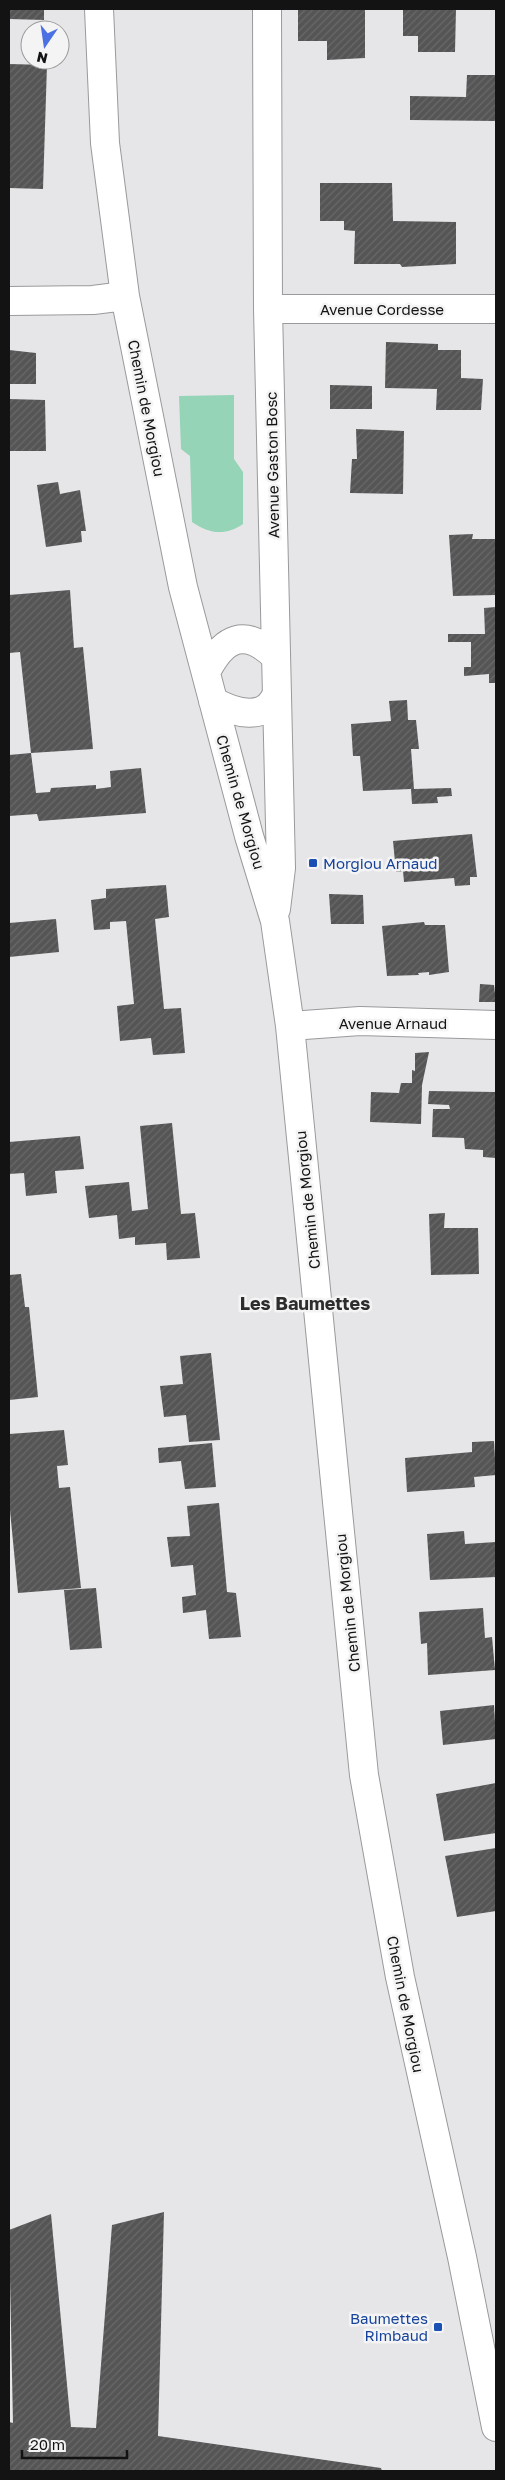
<svg xmlns="http://www.w3.org/2000/svg" width="505" height="2480" viewBox="0 0 505 2480" font-family="'Golos Text',sans-serif">
<style>
.garden{fill:#95d4b7}
.building{fill:url(#building-hatch)}
.lines{fill:none;stroke-linecap:round;stroke-linejoin:round}
.street-casing{stroke:#9a9a9c;stroke-width:30}
.street{stroke:#fff;stroke-width:28}
.transit-dot{fill:#1a4fb4;stroke:#f4f4f5;stroke-width:2}
.labels{text-anchor:middle;dominant-baseline:central;stroke-width:5;stroke-linejoin:round;paint-order:stroke}
.street-label{font-size:15px;fill:#131313;stroke:#f4f4f5}
.transit-label{font-size:15px;fill:#164399;stroke:#f4f4f5;text-anchor:start}
.quarter-label{font-size:18px;font-weight:bold;fill:#2d2d2e;stroke:#f4f4f5}
</style>
<defs>
<pattern id="building-hatch" width="6" height="6" patternUnits="userSpaceOnUse" patternTransform="scale(1.25)"><rect width="6" height="6" fill="#555556"/><path d="M-1 1l2-2M0 6l6-6M5 7l2-2" fill="none" stroke="#69696a"/></pattern>
</defs>
<rect width="100%" height="100%" fill="#e6e6e8"/>
<path class="garden" d="M234,395V459L243,472V524C226,536 209,534 192,522L190,456L181,449L179,396Z"/>
<path class="building" d="M9,9H44V20L9,19Z
M298,9H365V58L327,60V41H298Z
M403,9H456L455,52H418V36H403Z
M9,64L47,65L43,189L9,188Z
M467,75H496V121L410,120V96L466,97Z
M320,183H392L393,221L456,222V264L402,267L400,264H354L355,231L344,230V221H320Z
M386,342L438,344V350H461V378L483,379L481,410H436L437,389L385,388Z
M9,350L36,353V384H9Z
M330,385L372,386V409H330Z
M9,399L45,400L46,451H9Z
M356,429L404,431L403,494L350,493L352,459H357Z
M58,482L60,494L80,490L86,531H81L82,542L46,547L37,485Z
M473,534L472,539H496V595L453,596L449,535Z
M70,590L74,648L83,647L93,749L31,753L36,793L50,792L51,788L96,785V789L111,787L110,771L141,768L146,813L39,821L37,814L9,816V755L31,753L20,652L9,653V595Z
M496,607V683H489V674L464,676V667H471V642H448V634H485L484,608Z
M407,700L408,720H416L419,749H411L414,789L451,788L452,796L437,797L438,803L412,804L411,789L363,791L360,756H353L351,724L391,721L389,701Z
M472,834L477,877H470V885L455,886L454,878L404,882L403,871L396,872L393,841Z
M166,885L169,917L155,919L164,1009L181,1008L185,1053L153,1055L151,1038L120,1041L117,1006L134,1004L126,921L110,922V929L94,930L91,900L106,898V889Z
M329,894L363,895L364,924H331Z
M56,919L59,952L9,957V923Z
M424,922L425,925H445L449,972L429,975V972L418,973L419,975L387,976L382,926Z
M480,984L494,985L496,1002H479Z
M429,1052L422,1085L421,1124L370,1122L371,1092L399,1093L401,1083H412V1070L415,1071V1053Z
M429,1091L496,1092V1158L483,1157V1150L465,1149L464,1138L432,1137L433,1109H450L449,1105L428,1104Z
M172,1123L181,1214L195,1213L200,1258L167,1260L166,1243L135,1245V1237L119,1239L117,1215L89,1218L85,1186L129,1182L132,1211L148,1209L140,1126Z
M80,1136L84,1169L55,1171L57,1193L26,1196L24,1173L9,1174V1142Z
M445,1213L444,1228H478L479,1274L431,1275L429,1214Z
M21,1274L25,1307H29L38,1397L9,1400V1275Z
M211,1353L220,1440L189,1442L186,1415L164,1417L160,1386L183,1384L180,1356Z
M64,1430L68,1465L57,1466L59,1488L70,1487L81,1588L18,1593L9,1500V1434Z
M494,1441L496,1475L474,1477L475,1487L407,1492L405,1458L472,1452V1442Z
M212,1443L216,1487L185,1489L181,1461L159,1463L158,1448Z
M219,1503L227,1592L236,1593L241,1637L209,1639L206,1610L183,1613L182,1597L196,1595L193,1565L171,1567L167,1537L190,1536L187,1506Z
M464,1531L465,1544L496,1542V1577L430,1580L427,1534Z
M96,1588L102,1648L70,1650L64,1590Z
M483,1608L485,1638L492,1637L495,1670L428,1675L427,1643L421,1644L419,1612Z
M494,1705L496,1739L443,1745L440,1711Z
M496,1783V1833L444,1841L436,1794Z
M496,1848V1911L457,1917L445,1856Z
M164,2212L158,2436L381,2468L382,2471H9V2422L13,2423L9,2230L51,2214L71,2427L96,2428L112,2225Z"/>
<g class="lines">
<g class="street-casing">
<path id="street" d="M99,9L105,143L125,296L183,587L249,836L275,921L290,1026L364,1775L400,1977L462,2257L496,2427
M267,9L268,309L281,868L276,909
M9,301L93,300L125,296
M268,309H496
M206,672C224,637 245,627 276,657
M213,701C234,713 266,723 277,693
M290,1026L360,1021L496,1025"/>
</g>
<use href="#street" class="street"/>
</g>
<g class="transit-dot">
<rect x="308" y="858" width="10" height="10" rx="2.5"/>
<rect x="433" y="2322" width="10" height="10" rx="2.5"/>
</g>
<g class="labels">
<g class="street-label">
<text x="382" y="309">Avenue Cordesse</text>
<text transform="translate(147 408) rotate(79)">Chemin de Morgiou</text>
<text transform="translate(272 465) rotate(-91)">Avenue Gaston Bosc</text>
<text transform="translate(241 802) rotate(74)">Chemin de Morgiou</text>
<text x="393" y="1023">Avenue Arnaud</text>
<text transform="translate(307 1200) rotate(-96)">Chemin de Morgiou</text>
<text transform="translate(347 1603) rotate(-96)">Chemin de Morgiou</text>
<text transform="translate(406 2004) rotate(79)">Chemin de Morgiou</text>
</g>
<g class="transit-label">
<text x="323" y="863">Morgiou Arnaud</text>
<text x="428" y="2318" text-anchor="end">Baumettes<tspan x="428" dy="17">Rimbaud</tspan></text>
</g>
<g class="quarter-label">
<text x="305" y="1303">Les Baumettes</text>
</g>
</g>
<rect width="505" height="2480" fill="none" stroke="#131313" stroke-width="20"/>
<g transform="translate(45 45) rotate(193)"><circle r="24" fill="#f4f4f5" stroke="#9a9a9b"/>
<path d="M0-4L9 19L0 12L-9 19Z" fill="#4b70e3"/>
<text y="-8" font-size="14" font-weight="bold" text-anchor="middle" fill="#131313">N</text>
</g>
<path d="M22 2450v8h105v-8" fill="none" stroke="#131313" stroke-width="2.5"/>
<text x="30" y="2450" font-size="15" fill="#131313" stroke="#f4f4f5" stroke-width="4" paint-order="stroke">20 m</text>
</svg>
